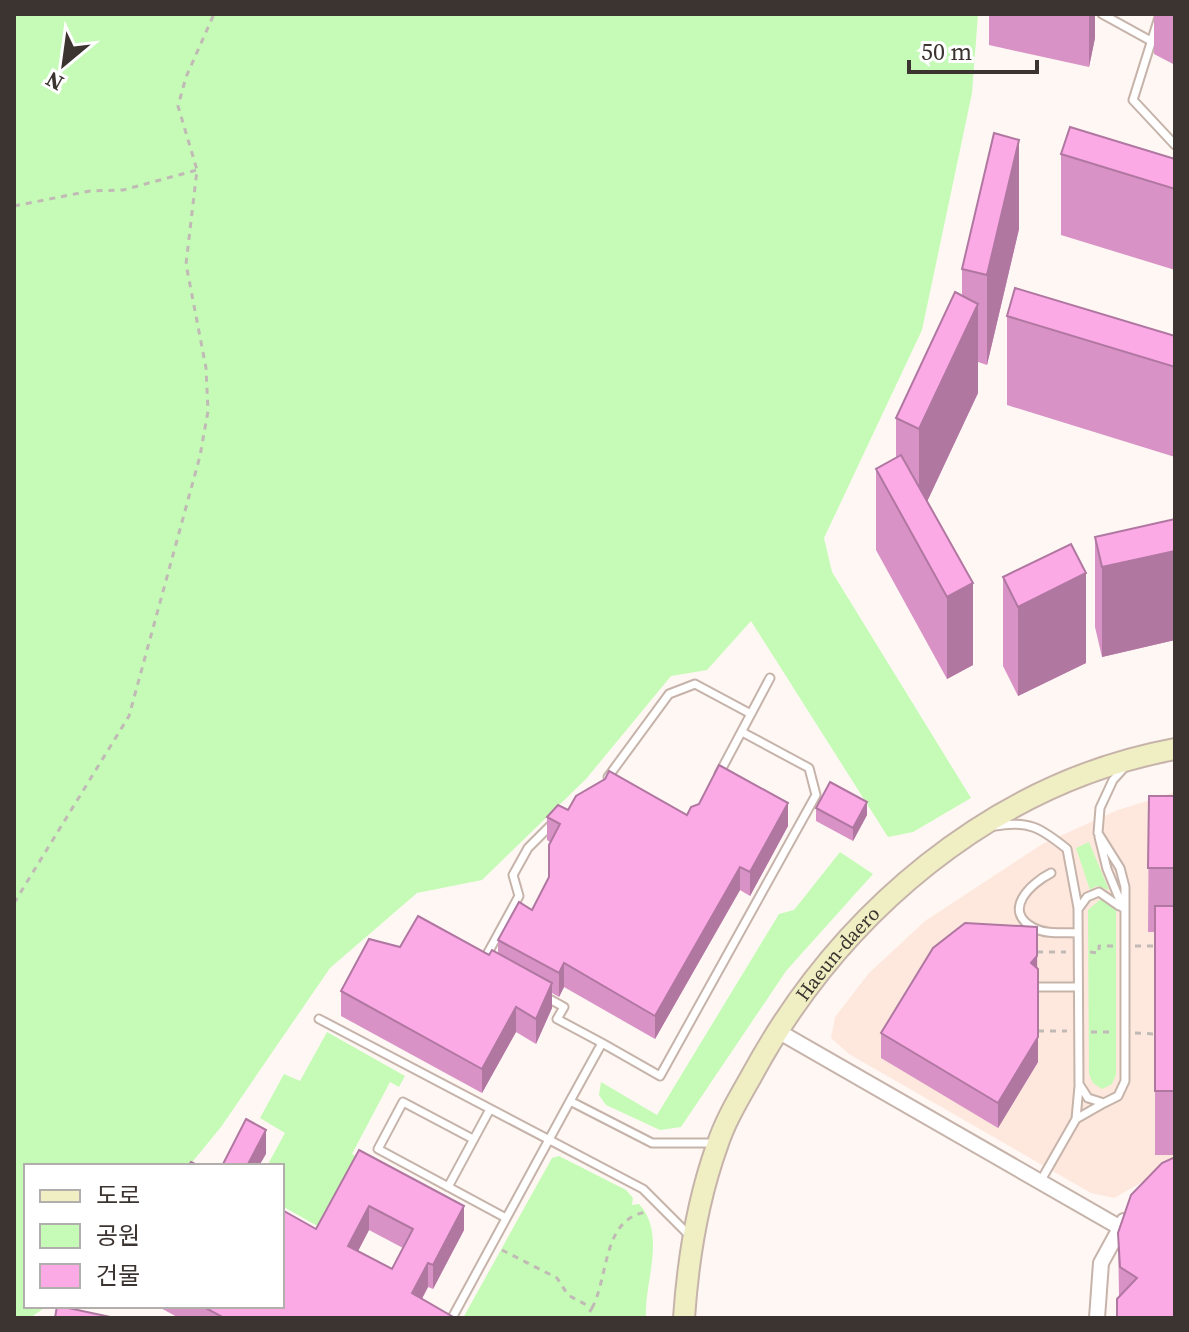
<svg xmlns="http://www.w3.org/2000/svg" width="1189" height="1332" viewBox="0 0 1189 1332" font-family="'Source Serif 4','Noto Sans KR',serif">
<style>
.built{fill:#fee8de}
.green{fill:#c5fbb6}
.lines{fill:none;stroke-linecap:round;stroke-linejoin:round}
.lane-casing{stroke:#c6b3aa;stroke-width:11}
.street-casing{stroke:#c6b3aa;stroke-width:18}
.secondary-casing{stroke:#c6b3aa;stroke-width:24}
.path{stroke:#c1b9b5;stroke-width:3;stroke-dasharray:6 6;stroke-linecap:butt}
.lane{stroke:#fff;stroke-width:7}
.street{stroke:#fff;stroke-width:14}
.secondary{stroke:#f0efc4;stroke-width:20}
.wall{fill:#d892c6;fill-rule:evenodd}
.shaded-wall{fill:#b077a1}
.building{fill:#fbaae6;stroke:#b077a1;stroke-width:2;fill-rule:evenodd}
.labels{text-anchor:middle;dominant-baseline:central;stroke-width:8;stroke-linejoin:round;paint-order:stroke}
.street-label{font-size:20px;fill:#3c3430;stroke:#fff}
</style>
<rect width="100%" height="100%" fill="#fff7f3"/>
<path class="built" d="M1175,792V1170L1146,1180L1114,1198L1091,1193L849,1054L831,1038L835,1017L869,973L925,921L1044,843L1118,810Z"/>
<path class="green" d="M14,14H978L972,93L922,330L824,538L832,572L971,798L913,832L888,837L751,621L707,670L671,676L586,779L482,880L417,893L330,968L221,1127L189,1166H26V1306H47L30,1318H14Z
M1089,842L1109,890L1096,886L1090,890L1076,848Z
M840,852L873,874L786,971L681,1127L660,1130L606,1105L599,1095L601,1082L657,1115L779,914L794,910Z
M1101,899L1116,909V1075L1112,1084L1102,1089L1093,1083L1089,1074L1088,910Z
M327,1032L405,1076L399,1087L390,1082L352,1154L359,1158L321,1228L282,1206V1166H267L285,1133L260,1118L284,1074L300,1081Z
M559,1156L626,1190L633,1198L632,1205L639,1204C667,1235 644,1281 646,1318H463L552,1158Z"/>
<g class="lines">
<g class="lane-casing">
<path id="lane" d="M1102,14L1151,41
M1160,14L1133,100L1175,145
M719,774L770,678
M608,777L669,694L695,684L751,714
M995,826C1029,820 1041,828 1067,849L1078,908L1079,1084L1088,1098L1104,1103L1118,1096L1125,1081V887L1120,868L1098,833L1100,808L1113,780L1123,769
M1099,837L1107,869L1123,908
M1051,873C1031,883 1001,911 1034,928C1047,935 1064,932 1078,933
M1079,908L1087,897L1099,892L1119,906
M484,960L519,896L513,875L528,848L552,824
M1037,987H1078
M544,996L564,1007L557,1019L602,1043L570,1101L652,1143H715
M319,1019L643,1189L691,1237
M602,1043L660,1076L816,795L809,768L742,732
M1076,1119L1104,1103
M473,1139L403,1102L378,1149L506,1218
M1040,1182L1076,1119L1079,1086
M448,1187L489,1111
M452,1318L570,1101"/>
</g>
<g class="street-casing">
<path id="street" d="M776,1030L1119,1227
M1097,1318L1101,1263L1124,1221"/>
</g>
<g class="secondary-casing">
<g id="secondary">
<path id="s1" d="M684,1318C688,1259 697,1202 717,1146C725,1121 739,1098 752,1075C839,914 992,783 1175,749"/>
</g>
</g>
<path class="path" d="M14,206L90,191L123,190L197,170
M14,903L129,716L200,456L208,411L206,368L186,264L197,170L178,106L186,77L214,14
M1135,946H1159
M1037,952H1066
M1090,952L1099,953V946H1115
M1038,1031H1067
M1091,1032H1115
M1135,1033L1155,1034
M502,1250L557,1278L568,1295L592,1308L586,1318
M592,1308C609,1277 602,1218 647,1212"/>
<use href="#lane" class="lane"/>
<use href="#street" class="street"/>
<use href="#secondary" class="secondary"/>
</g>
<path class="wall" d="M989,14H1095V38L1089,67L989,45Z
M1154,14H1175V65L1154,54Z
M1061,154L1175,159V270L1061,235Z
M1019,229L987,365L978,362V393L927,501L973,665L947,679L876,550V469L896,458V418L962,296V269Z
M1007,316L1175,336V457L1007,405Z
M1175,519V640L1102,657L1095,627V537Z
M1003,577L1086,663L1018,696L1003,666Z
M1149,796H1175V1155H1155V932H1148Z
M816,808L867,815L853,841L816,821Z
M568,810L687,815L788,826L750,896L740,890L655,1039L564,987L559,997L552,993V1008L536,1044L516,1032L482,1093L341,1016V991L400,947L489,955L498,953V940L532,910L549,878L550,842L547,840V817Z
M1037,927L1038,1062L998,1128L881,1058V1033Z
M359,1150L464,1230L433,1289L428,1287L422,1299L455,1318H179L157,1306H282L316,1229ZM369,1230L403,1248L392,1269L358,1251Z
M1118,1233L1175,1318L1119,1297Z"/>
<path class="shaded-wall" d="M1089,14H1095V38L1089,67Z
M1019,140V229L987,365V275Z
M978,304V393L919,519V429Z
M1175,551V640L1102,657V567Z
M1086,573V663L1018,696V607Z
M973,583V665L947,679V597Z
M867,802V815L853,841V828Z
M788,803V826L750,896V872Z
M740,867V890L655,1039V1016Z
M1037,956V980L1031,963Z
M564,963V987L559,997V973Z
M552,983V1008L536,1044V1019Z
M516,1007V1032L482,1093V1069Z
M1038,1037V1062L998,1128V1103Z
M266,1130V1154L259,1166H247Z
M369,1206V1230L348,1270V1246Z
M464,1206V1230L433,1289V1265Z
M428,1263V1287L412,1317V1293Z"/>
<path class="building" d="M1070,127L1175,159V189L1061,154Z
M994,133L1019,140L987,275L962,269Z
M1015,288L1175,336V367L1007,316Z
M955,292L978,304L919,429L896,418Z
M901,455L973,583L947,597L876,469Z
M1175,519V551L1102,567L1095,537Z
M1071,544L1086,573L1018,607L1003,577Z
M719,765L788,803L750,872L740,867L655,1016L564,963L559,973L498,940L519,902L532,910L549,877V845L560,824L547,817L558,805L568,810L576,796L605,779L609,771L687,815L691,807L699,804Z
M830,782L867,802L853,828L816,808Z
M1149,796H1175V868H1148Z
M1155,906H1175V1091H1155Z
M418,916L489,955L492,950L552,983L536,1019L516,1007L482,1069L341,991L369,939L400,947Z
M965,923L1037,927V956L1031,963L1038,969V1037L998,1103L881,1033L933,948Z
M246,1119L266,1130L247,1166H222Z
M359,1150L464,1206L433,1265L428,1263L412,1293L455,1318H224L202,1306H282V1210L316,1229ZM369,1206L413,1229L392,1269L348,1246Z
M1175,1157V1318H1117V1299L1137,1278L1120,1267L1118,1233L1131,1195L1162,1163Z
M191,1162L199,1166H188Z
M57,1306H59L115,1318H55Z"/>
<g class="labels">
<g class="street-label">
<text stroke="none"><textPath href="#s1" startOffset="404">Haeun-daero</textPath></text>
</g>
</g>
<rect width="1189" height="1332" fill="none" stroke="#3c3430" stroke-width="32"/>
<rect x="24" y="1164" width="260" height="144" fill="#ffffff" stroke="#b1aeac" stroke-width="2"/>
<rect x="40" y="1190" width="40" height="12" fill="#f0efc4" stroke="#b1aeac" stroke-width="2"/>
<text x="96" y="1204" font-size="24" fill="#3c3430">도로</text>
<rect x="40" y="1224" width="40" height="24" fill="#c5fbb6" stroke="#b1aeac" stroke-width="2"/>
<text x="96" y="1244" font-size="24" fill="#3c3430">공원</text>
<rect x="40" y="1264" width="40" height="24" fill="#fbaae6" stroke="#b1aeac" stroke-width="2"/>
<text x="96" y="1284" font-size="24" fill="#3c3430">건물</text>
<g transform="translate(64 64) rotate(209)" stroke="#ffffff" stroke-width="6" paint-order="stroke">
<path d="M0-6L14 30L0 20L-14 30Z" fill="#3c3430"/>
<text y="-12" font-size="22" font-weight="bold" text-anchor="middle" fill="#3c3430">N</text>
</g>
<path d="M909 60v12h128v-12" fill="none" stroke="#3c3430" stroke-width="4"/>
<text x="921" y="60" font-size="24" fill="#3c3430" stroke="#ffffff" stroke-width="6" paint-order="stroke">50 m</text>
</svg>
